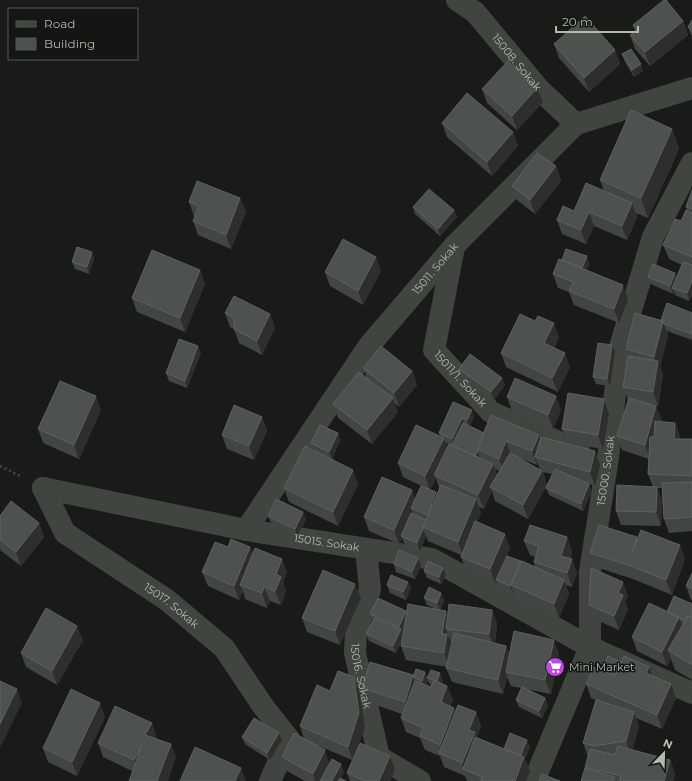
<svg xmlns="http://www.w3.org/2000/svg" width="692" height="781" viewBox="0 0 692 781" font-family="Montserrat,sans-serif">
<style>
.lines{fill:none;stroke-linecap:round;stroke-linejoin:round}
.path{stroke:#444943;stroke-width:2.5;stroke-dasharray:2 3;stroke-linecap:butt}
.minor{stroke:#404540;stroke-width:22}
.tertiary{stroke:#404540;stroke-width:22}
.wall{fill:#414642;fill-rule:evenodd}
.shaded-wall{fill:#2c2f2d}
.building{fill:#4d524e;stroke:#5d625c}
.labels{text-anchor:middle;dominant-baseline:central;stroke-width:3;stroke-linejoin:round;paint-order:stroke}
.street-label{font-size:11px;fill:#b0baad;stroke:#141614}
.poi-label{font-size:11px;fill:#b0baad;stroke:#141614;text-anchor:start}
</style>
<rect width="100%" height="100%" fill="#191b19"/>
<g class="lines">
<path class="path" d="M0,466L22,477"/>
<g class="minor">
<path id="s1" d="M454,247L434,350L491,412L579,451"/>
<path id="s2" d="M43,488L246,530L432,559L590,647L692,693"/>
<path id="s3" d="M43,488L65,533L167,600L224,648L263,706L289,739L270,781"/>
<path id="s4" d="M246,530L368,347L455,245L576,124L692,88"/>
<path id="s5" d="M366,549L370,589L356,632L355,653L379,757L420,781"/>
<path id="s6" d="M534,781L590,647V571L608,458L620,347L653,237L692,163"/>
</g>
<path class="tertiary" id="s7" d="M457,0L475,12L539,89L576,124"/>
</g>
<path class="wall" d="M692,20V36L691,35L688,27Z
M683,21L688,35L650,66L635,49L630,35L635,31L633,25Z
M554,44L615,50L620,64L589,92L559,58Z
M622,54L643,71L634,77L625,62Z
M537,88L543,102L517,130L487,103L482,89Z
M442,123L513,132L518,146L492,176L447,137Z
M672,129L679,149L648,218L636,213L637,217L627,240L594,226L586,244L562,234L557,220L574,211L604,191L600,180Z
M556,166L561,181L535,214L517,200L512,186Z
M692,190V295L689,301L675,295L674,291L673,294L651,284L648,277L675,273L677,278L682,265L669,259L663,245L681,221L687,211L686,207Z
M240,198L246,212L231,249L198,235L193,221L195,216H194L189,202Z
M413,207L454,210L457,217L440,236L415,214Z
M92,252L94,259L89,274L75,269L72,262Z
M562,260L589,264L587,270L628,299L619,323L574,305L569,292L558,288L553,274Z
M200,270L205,284L185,332L137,312L132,298Z
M381,271L363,305L330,286L325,272Z
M225,313L270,314L275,328L262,355L239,343L234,329L230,327Z
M692,313V340L667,331L668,335L660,367L663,375L658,406L653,405L662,420L661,422L675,423L680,437V439H692V531L669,533L664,519L662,488H657L662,501L661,526L621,525L616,511L653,487L648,474L649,459L622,450L617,436L628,400L623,387L628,357L626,349L661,320Z
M559,337L554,348L570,367L558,392L506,367L501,353Z
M612,345L615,352L610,386L596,384L593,377Z
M201,353L187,388L169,381L166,373Z
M363,368L412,371L417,385L399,407L394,403L398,412L372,444L338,418L333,404L367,378Z
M459,369L502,378L505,385L494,400L462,376Z
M507,397L561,410L553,429L512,411Z
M604,399L609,414L603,449L567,443L562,429Z
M453,402L474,417L470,426L484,433L540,440L595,451L600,465L595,486L589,484L592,491L583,511L549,495L546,488V487L528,519L495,501L492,491L484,509L479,507L481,513L477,522L510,548L495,583L466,571L461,557V555L428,541L426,536L420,551L404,543L402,538L399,544L369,531L364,517L412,490L415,499L426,488L403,477L398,463L440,436L439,433ZM446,443L449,444L447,447ZM519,458L537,465L538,464L540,470ZM495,469L500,471L497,475ZM543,472L552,474L547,485ZM436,478L439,488L437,494L430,490Z
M101,410L79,459L43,443L38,429Z
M262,417L267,431L254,460L227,449L222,435Z
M338,433L340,441L332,459L358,484L338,526L289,502L284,488L314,451L311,443Z
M303,512L306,520L297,536L271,523L268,516Z
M0,516L39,523L44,537L21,566L0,550Z
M567,537L572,552L570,559H572L577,573L572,587L566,585L569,594L559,618L516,600L513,592V594L499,588L496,580L521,561L535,567L534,562L535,557L530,555L524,541Z
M637,537L638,539L685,559L672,595L633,579L596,567L590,553Z
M228,547H250L253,554L282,559L287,573L283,582L286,591L281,605L270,601L267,608L245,599L243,591L239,600L208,586L202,572Z
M418,558L421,565L415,579L396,572L394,564Z
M424,571L446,575L441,584L427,578Z
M692,573V600H691L686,586Z
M408,582L411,589L406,600L390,593L387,585Z
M441,593L444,600L440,610L447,615L492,610L497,624L495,643L506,646L509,654H559L551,694L525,689L545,698L548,706L542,718L519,707L516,700L521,688L511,686L507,677L503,694L452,682L446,668L447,667L406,660L401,646L403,638L396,653L369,641L366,634L373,620L370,614L407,613L438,610L427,605L424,598ZM404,627L403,636L402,633ZM449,637L451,643H452L451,647L448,640Z
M628,596L625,602L628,609L619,630L594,619L589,605Z
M361,598L340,645L307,632L302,618Z
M692,604V680L675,670L671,659L667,666L637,651L632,637L667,612Z
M83,640L57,685L26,667L21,653Z
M602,670L652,676L676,698L662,729L636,718L639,726L632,750L670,760L675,774L673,781H581L586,768L585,767L588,757L583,743L598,701L591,698L586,684Z
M425,672L428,680L426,685L431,687L432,686L430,685L427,678L443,681L442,683L447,686L453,700L450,706L456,711L476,712L481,726L477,737V738L504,749L530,747L525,759L530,771L526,781H467L465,776L444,767L440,756L425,750L420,738L406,732L401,718L402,714L367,702L362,688Z
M354,677L359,691L365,727L356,752L390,756L395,770L390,781H350L347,773L352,760L314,744L330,763L341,764L344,772L341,778L346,781H305L287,771L282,757L304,739L300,726Z
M105,717L77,776L48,762L43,748Z
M157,737L156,739L171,744L176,758L132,771L103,757L98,743Z
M242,737L282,740L270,760L245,744Z"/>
<path class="shaded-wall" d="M683,21L688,35L650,66L645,52Z
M615,50L620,64L589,92L584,78Z
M641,64L643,71L634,77L632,70Z
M537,88L543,102L517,130L512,116Z
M672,129L679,149L648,218L641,198Z
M513,132L518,146L492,176L487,162Z
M556,166L561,181L535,214L530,200Z
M240,198L246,212L231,249L226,235Z
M632,203L637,217L627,240L622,226Z
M454,210L457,217L440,236L438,229Z
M589,212L594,226L586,244L581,230Z
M92,252L94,259L89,274L87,267Z
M587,256L589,264L585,275L582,268Z
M376,257L381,271L363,305L358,291Z
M200,270L205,284L185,332L180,318Z
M675,273L678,281L672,288L674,291L673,294L670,286Z
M692,281V295L689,301L687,293Z
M623,285L628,299L619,323L614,309Z
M270,314L275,328L262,355L257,341Z
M663,321L668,335L660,367L663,375L658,406L653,392L657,365L654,357Z
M554,323L559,337L549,357L544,343Z
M612,345L615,352L610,386L607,379Z
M198,346L201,353L187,388L185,381Z
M565,353L570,367L558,392L552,378Z
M412,371L417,385L399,407L394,393Z
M502,378L505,385L494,400L491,392Z
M96,396L101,410L79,459L74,445Z
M556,396L561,410L553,429L548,415Z
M393,398L398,412L372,444L367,430Z
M604,399L609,414L603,449L598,435Z
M656,406L662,420L650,459L645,445Z
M472,410L474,417L469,428L467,420Z
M262,417L267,431L254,460L249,446Z
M462,418L465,425L454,445L452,439Z
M675,423L680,437L679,453L674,439Z
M338,433L340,441L332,459L329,452Z
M539,435L544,449L535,457L538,464L537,465L532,451Z
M444,438L449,452L434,475L436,478L430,490L425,476Z
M506,441L511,455L504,473L499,459Z
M478,451L480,459L475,456Z
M595,451L600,465L595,486L590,472Z
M493,464L498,478L490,487L492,491L484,509L478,495Z
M353,470L358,484L338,526L333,512Z
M542,471L547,485L528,519L523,505Z
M589,484L592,491L583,511L581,504Z
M657,487L662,501L661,526L656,512Z
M412,490L417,504L411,508L413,512L402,537L401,536L402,538L399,544L394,530Z
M436,492L439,500L435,508L431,504Z
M476,499L481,513L463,556L458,542Z
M303,512L306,520L297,536L295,529Z
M39,523L44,537L21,566L16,552Z
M423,529L426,536L420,551L417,543Z
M505,534L510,548L495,583L490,569Z
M567,537L572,552L566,570L561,556Z
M680,545L685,559L672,595L666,580Z
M250,547L255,561L240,585L243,591L239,600L234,586Z
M418,558L421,565L415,579L412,572Z
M282,559L287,573L283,582L286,591L281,605L275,591L276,574Z
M572,559L577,573L572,587L567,573Z
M521,561L511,585L513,592V594L510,586Z
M443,568L446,575L441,584L439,577Z
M564,580L569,594L559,618L554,604Z
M408,582L411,589L406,600L403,592Z
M623,582L628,596L625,602L628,609L619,630L614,616L618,593Z
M355,584L361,598L340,645L335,631Z
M264,587L270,601L267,608L262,593Z
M441,593L444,600L440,610L437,603Z
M492,610L497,624L494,648L489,634Z
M406,611L409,618L402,633L403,636L396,653L393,646L400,631L399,627Z
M446,611L451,625L446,629L452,649L449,667L444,653L442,634Z
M679,617L684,631L668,650L671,659L667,666L662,652Z
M77,626L83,640L57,685L52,671Z
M554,640L559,654L551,694L545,680Z
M506,646L511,660L506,672L507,677L503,694L498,680Z
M649,667L654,681L646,673Z
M425,672L428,680L424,688L422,681Z
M440,673L443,681L439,689L437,682Z
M413,675L418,690L410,716L405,702Z
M354,677L359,691L365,727L353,761L348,747Z
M671,684L676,698L662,729L657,715Z
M447,686L453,700L446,716L441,702Z
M17,689L22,703L0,748V724Z
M545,698L548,706L542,718L539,711Z
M100,703L105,717L77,776L72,762Z
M454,708L459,722L444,756L440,745Z
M476,712L481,726L477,737L480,746L464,770L462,763L469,730Z
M634,712L639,726L631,755L626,741Z
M152,723L157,737L151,749L145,735Z
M279,733L282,740L270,760L267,753Z
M527,740L530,747L525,759L530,771L526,781H515L520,759Z
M171,744L176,758L168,781H157Z
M142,745L139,774L134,760Z
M325,750L330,764L321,781H315L313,774Z
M390,756L395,770L390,781H379Z
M670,760L675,774L673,781H664Z
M341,764L344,772L339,781H332Z
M241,768L246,781H235Z"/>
<path class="building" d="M664,0H666L683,21L645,52L630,35L637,30L633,25Z
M585,16L615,50L584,78L554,44Z
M692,20V30L688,27Z
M631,49L641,64L632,70L622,54Z
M508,61L537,88L512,116L482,89Z
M467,93L513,132L487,162L442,123Z
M631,110L672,129L641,198L600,180Z
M537,153L556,166L530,200L512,186Z
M197,181L240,198L226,235L193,221L199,206L189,202Z
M586,183L632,203L622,226L589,212L581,230L557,220L563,206L574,211Z
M429,189L454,210L438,229L413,207Z
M692,190V209L686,207Z
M686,210L692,213V257L663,245L675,219L681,221Z
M343,239L376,257L358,291L325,272Z
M77,247L92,252L87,267L72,262Z
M566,249L587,256L582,268L562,260Z
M152,250L200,270L180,318L132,298Z
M559,259L623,285L614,309L569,291L573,282L553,274Z
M683,262L692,265V281L687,293L672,288Z
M653,264L675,273L670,286L648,277Z
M234,296L270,314L257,341L234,329V318L225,313Z
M667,303L692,313V334L664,324L663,321L661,320Z
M635,313L663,321L654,357L626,349Z
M520,314L535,321L538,316L554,323L544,343L565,353L552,378L501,353Z
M179,339L198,346L185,381L166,373Z
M598,343L612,345L607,379L593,377Z
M381,346L412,371L394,393L363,368Z
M470,354L502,378L491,392L459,369Z
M628,356L658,361L653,392L623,387Z
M359,372L393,398L367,430L333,404Z
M515,378L556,396L548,415L507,397Z
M60,381L96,396L74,445L38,429Z
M568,393L604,399L598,435L562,429Z
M629,398L656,406L645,445L617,436Z
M453,402L472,410L467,420L462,418L452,439L439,433Z
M234,405L262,417L249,446L222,435Z
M491,415L539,435L532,451L506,441L499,459L477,449Z
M655,421L675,423L674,439H692V476L648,474L650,437H654Z
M463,423L484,433L477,449L478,451L475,456L452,445Z
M320,425L338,433L329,452L311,443Z
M416,425L444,438L425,476L398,463Z
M541,437L595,451L590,472L535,457Z
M449,444L493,464L478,495L434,475Z
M305,446L353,470L333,512L284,488Z
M510,453L542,471L523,505L490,487Z
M555,469L589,484L581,504L546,488Z
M382,477L412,490L394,530L364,517Z
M692,482V517L664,519L662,483Z
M441,485L476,499L458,542L423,527Z
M617,485L657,487L656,512L616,511Z
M421,486L436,492L431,504L432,505L428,515L411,508Z
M276,499L303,512L295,529L268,516Z
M11,501L39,523L16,552L0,540V516Z
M411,513L426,520L423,527V529L417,543L401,536Z
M475,521L505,534L490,569L461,557Z
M530,525L567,537L561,556L572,559L567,573L534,562L539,546L524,541Z
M599,525L637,537L632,553L641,530L680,545L666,580L628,565L590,553Z
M231,539L250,547L234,586L202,572L215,542L228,547Z
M255,548L282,559L276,574L281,577L275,591L264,587L262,593L240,585Z
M399,550L418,558L412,572L394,564Z
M507,556L521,561L510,586L496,580Z
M428,561L443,568L439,577L424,571Z
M522,561L564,580L554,604L511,585Z
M591,568L623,582L618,593L623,595L614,616L589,605Z
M323,570L355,584L335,631L302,618Z
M692,573V589L686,586Z
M391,575L408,582L403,592L387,585Z
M429,587L441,593L437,603L424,598Z
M674,596L692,604V619L688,616L685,621L667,612Z
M378,598L406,611L399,627L370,614Z
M649,603L679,617L662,652L632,637Z
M408,604L446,611L442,634H447L444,653L401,646Z
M449,604L492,610L489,634L446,629Z
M46,608L77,626L52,671L21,653Z
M688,616L692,619V665L668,650Z
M374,618L401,629L393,646L366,634Z
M514,631L554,640L545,680L506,672Z
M454,633L506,646L498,680L446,668Z
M608,656L621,662L615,676L602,670Z
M624,656L649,667L646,673L671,684L657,715L586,684L594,667L615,676Z
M370,662L413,675L405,702L362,688Z
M416,669L425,672L422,681L414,678L413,675V677Z
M431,670L440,673L437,681L427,678Z
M338,671L354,677L359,713L348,747L300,726L317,685L330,691Z
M434,680L447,686L441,702L454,708L440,745L420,736L423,728L401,718L415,681L431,687Z
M0,681L17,689L0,724Z
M522,687L545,698L539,711L516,700Z
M71,689L100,703L72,762L43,748Z
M596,700L634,712L626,741L594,746L583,743Z
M458,705L476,712L469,730L475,732L462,763L439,753Z
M115,706L152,723L145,735L171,744L157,781H129L142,745L134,760L98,743Z
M254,718L279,733L267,753L242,737Z
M294,733L325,750L313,774L282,757Z
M510,733L527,740L521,755L504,749Z
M475,737L524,757L515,781H481L482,777L463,769Z
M360,743L390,756L379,781H365L347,773Z
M618,746L670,760L664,781H619L621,776L585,767L590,749L615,755Z
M195,747L241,768L235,781H180Z
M332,759L341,764L332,781H320Z
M585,768L614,777L613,781H581Z
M542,774L560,781H539Z
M340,778L346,781H338Z"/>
<defs>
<g id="supermarket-disc" transform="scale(1)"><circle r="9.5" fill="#ba4ae2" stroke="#141614"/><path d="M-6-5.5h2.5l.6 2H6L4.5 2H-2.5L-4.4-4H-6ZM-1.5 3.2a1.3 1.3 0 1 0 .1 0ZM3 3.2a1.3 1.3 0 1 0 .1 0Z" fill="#fff"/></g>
</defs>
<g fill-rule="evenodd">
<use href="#supermarket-disc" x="555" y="667"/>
</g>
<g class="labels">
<g class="street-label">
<text stroke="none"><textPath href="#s7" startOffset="87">15008. Sokak</textPath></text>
<text stroke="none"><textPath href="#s4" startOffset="323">15011. Sokak</textPath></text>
<text stroke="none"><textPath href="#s1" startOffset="144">15011/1. Sokak</textPath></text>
<text stroke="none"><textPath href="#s6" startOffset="323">15000. Sokak</textPath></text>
<text stroke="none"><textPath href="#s2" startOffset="289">15015. Sokak</textPath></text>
<text stroke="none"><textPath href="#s3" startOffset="179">15017. Sokak</textPath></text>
<text stroke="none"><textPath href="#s5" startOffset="130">15016. Sokak</textPath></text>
</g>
<g class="poi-label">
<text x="569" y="667">Mini Market</text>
</g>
</g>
<rect x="8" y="8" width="130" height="52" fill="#141614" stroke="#525851"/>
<rect x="16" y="21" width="20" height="6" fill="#404540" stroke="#525851"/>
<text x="44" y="28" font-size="12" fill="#b0baad">Road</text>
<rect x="16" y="38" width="20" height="12" fill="#4d524e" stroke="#525851"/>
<text x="44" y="48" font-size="12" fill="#b0baad">Building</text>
<g transform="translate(664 753) rotate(23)" stroke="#141614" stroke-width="3" paint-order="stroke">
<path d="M0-3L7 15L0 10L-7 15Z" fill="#b0baad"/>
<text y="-6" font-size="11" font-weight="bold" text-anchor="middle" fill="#b0baad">N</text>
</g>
<path d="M556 26v6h82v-6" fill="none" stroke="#b0baad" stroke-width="2"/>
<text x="562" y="26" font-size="12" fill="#b0baad" stroke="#141614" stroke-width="3" paint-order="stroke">20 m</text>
</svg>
